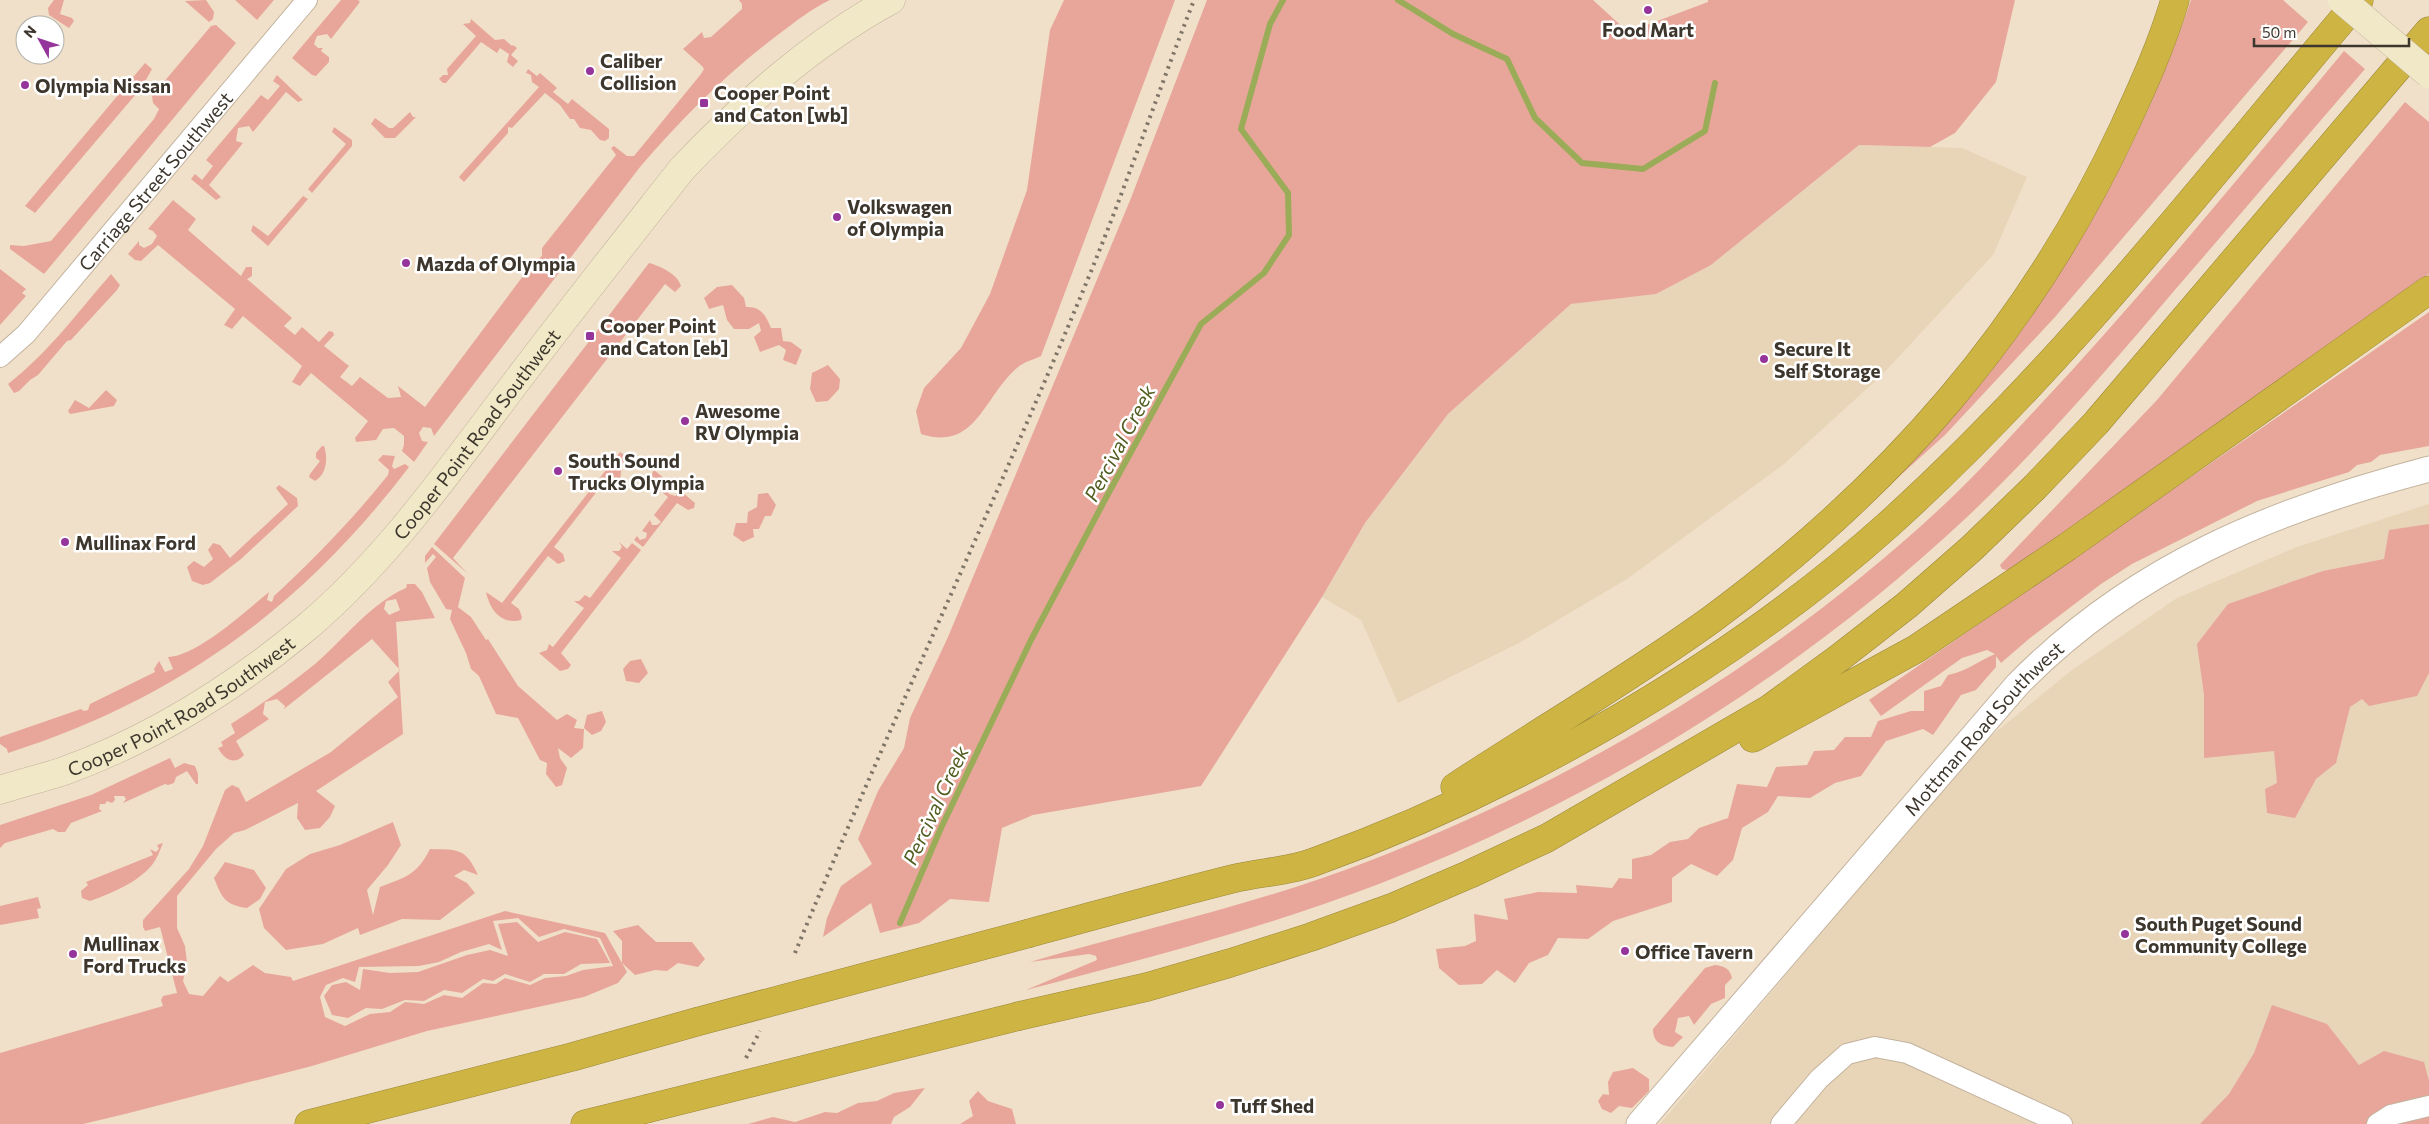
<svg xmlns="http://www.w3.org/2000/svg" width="2429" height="1124" viewBox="0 0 2429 1124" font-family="Commissioner,sans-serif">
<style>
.built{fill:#e8d4b7}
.green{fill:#e8a69a;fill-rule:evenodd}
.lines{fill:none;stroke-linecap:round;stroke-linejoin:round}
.stream{stroke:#9bac58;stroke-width:6}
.minor-casing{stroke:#c3b39e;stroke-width:22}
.tertiary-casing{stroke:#c3b39e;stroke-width:27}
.secondary-casing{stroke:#c3b39e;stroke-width:29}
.motorway-casing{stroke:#9b883b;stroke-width:29}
.minor{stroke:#fff;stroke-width:20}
.tertiary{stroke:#fff;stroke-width:25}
.secondary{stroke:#f0e8c7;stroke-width:28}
.motorway{stroke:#cdb443;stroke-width:28}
.rail{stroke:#7f7566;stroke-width:4;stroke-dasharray:2.5 5;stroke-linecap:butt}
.secondary-bridge-casing{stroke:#c3b39e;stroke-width:29;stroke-linecap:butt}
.motorway-bridge-casing{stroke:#9b883b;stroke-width:29;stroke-linecap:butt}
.secondary-bridge{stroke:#f0e8c7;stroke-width:28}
.motorway-bridge{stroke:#cdb443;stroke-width:28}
.poi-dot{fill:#95349b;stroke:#fff;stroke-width:2}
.labels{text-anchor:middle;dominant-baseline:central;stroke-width:5;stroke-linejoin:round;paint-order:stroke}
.poi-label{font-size:19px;font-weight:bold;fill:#3d362d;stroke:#fff;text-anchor:start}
.street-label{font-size:19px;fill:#3d362d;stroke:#fff}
.water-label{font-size:20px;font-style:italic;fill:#525d20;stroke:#fff}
</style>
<rect width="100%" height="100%" fill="#f0e0c9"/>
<path class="built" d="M1859,145L1962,148L2027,177L1993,255L1881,376L1784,464L1627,579L1519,643L1398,703L1361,620L1322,597L1365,523L1448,414L1571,304L1656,294L1711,265Z
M2429,504V1124H1660L1980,745L2072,670L2177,598L2297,547Z"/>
<path class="green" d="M54,0H64L60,14L72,18L74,21L69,28L49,15L48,8Z
M206,0L214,12L213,19L209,22L185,1Z
M235,0H274L257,20Z
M341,0H358L360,2L331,39L327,34L317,36L314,44L318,48H323L321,51L329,57V62L316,76L312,75L292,58Z
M739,0H830C811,9 795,22 779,34C727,73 682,118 640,167L434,436L431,428L423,427L419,433L422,441L428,442L414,462L402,451L404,445V436L394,428L383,429L376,440L356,442L355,438L368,421L311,373L300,386L292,382L302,366L243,316L232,329L224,325L235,309L158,245L141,261L135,260L128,254L139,241V245L144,248L152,244L157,236L153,231L148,229L173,200L196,219L188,230L241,276L246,267H252V276L247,279L292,318L284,326L295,335L302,327L319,342L329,331L333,332L334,335L324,346L349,366L340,377L352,386L360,377L388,398L401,397L398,386L425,407L532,264L542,256V248L616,155L611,148L614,146L627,156H634L701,74L704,69L702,66L683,49L702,32L704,38L711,37L742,9V4Z
M1064,0H1175L1041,356C1033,360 1023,362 1017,368C984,396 976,452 921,434L916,411L924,388L961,348L990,294L1027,190L1050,30Z
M1207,0H1593L1628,32L1708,2V0H2015L1996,82L1955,133L1930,147L1859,145L1711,265L1656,294L1571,304L1448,414L1365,523L1322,597L1201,786L1033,815L1002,828L989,902L950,899L919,923L880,933L871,903L823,937L827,918L841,886L872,864L858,839L878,791L904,748L910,718L948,637L1131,198Z
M2191,0H2283L2308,22L2055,317L1945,435L1893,482C2029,340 2127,187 2191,0Z
M471,19L495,40L504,39L512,46L513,45L517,48L511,55L518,61L513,67L507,62L509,54L500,48L497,53L481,42L446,83H443L439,79L443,75H448L447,69L476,36L463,24L470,23Z
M216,25L236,43L44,274L10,249V245L24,246L51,241L154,119L159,109L153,103L152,96L211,26Z
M2344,51L2365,69C2301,143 2238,217 2174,291C2107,370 2040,448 1965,519C1796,677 1594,801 1379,884C1264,928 1145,959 1026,990L1097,960L1096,956L1089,954L1030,962C1143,929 1258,904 1369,861C1580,779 1781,658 1947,502C1979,472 2008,439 2038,407C2145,293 2244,171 2344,51Z
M145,63L152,69L142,87L35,213L25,206Z
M528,69L537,76L540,73L557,88L553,92L568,104L572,99L609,129V138L605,141L600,140L591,130L580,128L574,119H570L560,105L545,93L512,128L508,127V133L464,182L459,177L466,169L539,87L532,82L531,75L526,73Z
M277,75L303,100L298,102L286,92L253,132L249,126L238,128L236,141L243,143L209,185L221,197L216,200L191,179L195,174L202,180L213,166L206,160L261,95L268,100L280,86L273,81Z
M2405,102L2429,122V274L2147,478L2010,571L2002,569L2000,565L2157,400Z
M410,112L413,117H416L395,138H385L371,124L375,118L389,128H393Z
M334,127L352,140V146L312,193L308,189L346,144L332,132Z
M303,196L308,199L268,246L251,231L253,225L268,236Z
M649,263C660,266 678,274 681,286L675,292L665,284L453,558L467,573L434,544Z
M0,269L26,289L22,293L26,296L0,325Z
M111,274L120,285L117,290L71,340L67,341L38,375L30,380L19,391L14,393L8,384C48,353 78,312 111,274Z
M732,285L744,298L746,307C761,306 766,316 771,328H781L783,341L791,342L802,350L796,365L783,360L786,350L779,345L760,352L754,337L761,331L759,323L749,329H734L727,320L723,305L709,309L704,298L717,287Z
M2429,312V446L2380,455L2371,462L2357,465L2349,472L2257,501L2132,564L2101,584L2030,638L2001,663L1996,656V667L1976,690L1961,695L1933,735L1923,729L1886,741L1861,776L1835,783L1810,798L1778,796L1768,812L1742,828L1733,860L1717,876L1691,864L1672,878V902L1613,921L1588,939L1558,938L1548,955L1529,963L1515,983L1497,970L1482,984L1459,985L1439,968L1436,949L1465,946L1476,941L1474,914L1508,920L1504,899L1538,892L1577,893L1576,885L1612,888L1619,878L1632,879V859L1651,855L1670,842L1688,839L1699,828L1728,818L1737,784L1767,787L1776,767L1807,765L1814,751L1834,750L1845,737H1871L1878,721L1911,711H1924V691L1941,686L1948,675C1967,671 1977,662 1995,654L1987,650L1962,658L1881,716L1869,700Z
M828,365L840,379L839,389L828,401L816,402L810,389L812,373Z
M106,390L117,400L114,406L70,414L68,411L75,400L89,408Z
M322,446H324C328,458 327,474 315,481L309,477L310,474L320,461L316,458V453Z
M620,452L635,463L631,468L622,462L619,492L605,481L554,547L563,554L565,561L558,564L548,556L511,603L519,609L522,617L521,620C501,625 490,610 486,592L502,603Z
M383,455L395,456L392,466L394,469L405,464L409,467C304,605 180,698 8,753L7,749L0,744V737L81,709L84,711L88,710L90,704L155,672L154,669L159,661L165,672L173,669L168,657C197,656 247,610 269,592L267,600L272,602L274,596C315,558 353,519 388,475L389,470L378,460Z
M654,470L670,483L667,489L669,494L675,496L682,492L695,503L694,508L688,510L677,503L643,547L634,540L637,536L640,540L646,538L647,533L642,531L650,520L652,525H657L661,522L654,515L668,497L648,481Z
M279,485L297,498L298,506L241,559L210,583L203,585L192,581L187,567L194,561L204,567L213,559L208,550L213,543L220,545L230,558L288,504L276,488Z
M768,493L776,505L771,516H765L759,529H753L754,537L743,542L733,535L736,523H747L748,512L757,507L758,494Z
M2429,524V673L2417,696L2369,706L2362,699L2350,707L2336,763L2316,779L2295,818L2267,813L2265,789L2277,783L2274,751L2204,758V695L2197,644L2228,604L2323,571L2384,559L2389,530Z
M619,542L627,549L632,543L641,550L561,653L571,665L568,669L560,671L539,653L547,650L549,644L553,647L584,608L574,601H579L585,595L590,598L621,558L612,551H619L622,547Z
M432,547L465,578L458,607L471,617L486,640L488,639L518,686L557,720L567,714L577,720L574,728L584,729L583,748L571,758L558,748L560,758L567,768L562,785L556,787L546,774L547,763L540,760L518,718L496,714L479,676L471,669L466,653L450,619L452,610L446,609L430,582L427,568L436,557L433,554L425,563V556Z
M407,584H415L422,592L435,618L396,622L403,734L316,791L335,806L330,817L320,828L305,830L297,818L298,803L245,830L234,833L216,849L177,896V928L185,946L187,963L183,981L189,994L203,996L220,976L228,982L253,965L265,973L291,977L293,981L505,911L605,933L622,963V941L613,931L638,925L656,942H692L705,959L698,967L678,963L667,971L655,970L635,975L622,963L627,972L618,983L584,997L427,1031L312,1066L125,1114L83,1124H0V1053L163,1006L161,1000L163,996L177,993L160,927L145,931L143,927V920L189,869L203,846L225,790L232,785L239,788L246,802L331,752L398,697L388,682L400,670L372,639L284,709L285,706L277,699L265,702L263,714L269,719L236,741L244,755C234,766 224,759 218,748L223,746L221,742L235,733L231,724C260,705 288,686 315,664C344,639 371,603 406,588ZM396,599L400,610L389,615L384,609L386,601ZM518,918L539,937L564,929L600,938L613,966L583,970L566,976L545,978L530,985L505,978L496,984L483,983L462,998L444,995L424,1004L405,1002L390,1012L370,1014L345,1026L325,1017L320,997L326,985L343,978L355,982L359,967L419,966L439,962L461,952L489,944L502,950L493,921Z
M641,659L648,673L639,683L626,681L623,669L630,661Z
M602,711L606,722L601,731L592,735L584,728L587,715Z
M170,758L175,768L184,763L195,766L198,774V784H196L187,771L176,777L174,783L168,785L165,784L123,803L126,799L124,796H114L115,800L112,803L107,801L105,804H100L99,809L102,811L71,823L65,832H58L53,829L5,843L0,848V825L91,795Z
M393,822L401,845L388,865L367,890L373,915L380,887C406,877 417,875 430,849C458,850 465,847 478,875L464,870L454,876L467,883L475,893L440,920L402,919L360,935L358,928L323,944L286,950L264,928L259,909L286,869L310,854L340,845Z
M163,843C160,850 157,859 152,865C137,883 112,893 90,901L82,898L81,891L88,885L86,882L153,855L150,849L156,852L159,849L157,845Z
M225,862L254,870L266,888L260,899L247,908C225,905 222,898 214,878Z
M38,897L41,908L37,909L39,918L0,925V906Z
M517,922L538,942L565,932L597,939L610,963L581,964L564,974H544L530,982L505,974L493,981L483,979L462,993L444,990L424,1001L405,1000L382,1009L366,1008L348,1018L332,1015L324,996L332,985L346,982L360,990L363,969L390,973L418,972L467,955L490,950L508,956L498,924Z
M1715,965C1725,966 1730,969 1732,978L1725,985V998L1711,1004L1694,1025L1689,1016L1678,1018L1675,1032L1683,1037L1673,1047C1661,1046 1653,1042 1653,1029L1705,968Z
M2272,1005L2327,1024L2359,1065L2384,1051L2424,1062L2429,1081V1124H2200L2229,1094L2254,1053Z
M1633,1068L1649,1079V1091L1632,1108L1619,1106L1611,1113L1602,1109L1598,1101L1603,1094L1609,1095L1608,1082L1613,1072Z
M925,1088L910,1107L894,1117L891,1124H748L773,1117L795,1122L825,1112L837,1113L858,1103L877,1101L894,1093Z
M978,1091L988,1101L1012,1109L1016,1124H960L973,1116L969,1101Z"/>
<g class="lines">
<path class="stream" d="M1398,0L1453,34L1507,59L1535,118L1582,163L1643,169L1705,131L1715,83
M900,923L941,828L1031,640L1108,494L1201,324L1264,273L1289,235L1288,193L1241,129L1270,24L1283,0"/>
<g class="minor-casing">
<g id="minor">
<path id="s1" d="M0,357L26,334L307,0"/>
<path d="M1781,1124L1819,1079L1847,1054L1875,1047L1907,1053L2062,1124"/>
<path d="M2377,1124L2391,1115L2429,1106"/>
</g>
</g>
<g class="tertiary-casing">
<g id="tertiary">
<path id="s2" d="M1639,1124L2018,684C2134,566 2273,510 2429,469"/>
</g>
</g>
<g class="secondary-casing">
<g id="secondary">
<path id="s3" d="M0,790C21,783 43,778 64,771C152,739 235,687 307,627C386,560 446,475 507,394C564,318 623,244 682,169C744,104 812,43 891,0"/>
</g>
</g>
<g class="motorway-casing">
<path id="motorway" d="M1753,738L1916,649L2067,547L2429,290
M1455,787C1540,731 1629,679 1712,619C1891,487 2030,329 2124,127C2143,86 2162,44 2175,0
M1030,933C1097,915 1164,896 1232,879C1259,872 1288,872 1314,862C1514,790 1731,666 1889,524C2063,367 2208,179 2359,0
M1019,1016L1147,987L1230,963L1311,937L1391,908L1470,874L1547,838L1769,709L1839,658L1907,605L1972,548L2035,487L2096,423L2429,31
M309,1124L572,1057L696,1022
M585,1124L646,1109"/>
</g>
<use href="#minor" class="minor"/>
<use href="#tertiary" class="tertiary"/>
<use href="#secondary" class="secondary"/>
<use href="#motorway" class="motorway"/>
<path class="rail" d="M795,953C887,729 992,511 1085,286C1124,192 1157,95 1194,0
M746,1058L760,1031"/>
<g class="secondary-bridge-casing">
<path id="secondary-bridge" d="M2342,0L2429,74"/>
</g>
<g class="motorway-bridge-casing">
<path id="motorway-bridge" d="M696,1022L1030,933
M646,1109L1019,1016"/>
</g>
<use href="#secondary-bridge" class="secondary-bridge"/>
<use href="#motorway-bridge" class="motorway-bridge"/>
</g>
<g class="poi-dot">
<circle cx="1648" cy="10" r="5"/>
<circle cx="590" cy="71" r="5"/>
<circle cx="25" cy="85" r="5"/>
<rect x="699" y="98" width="10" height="10" rx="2.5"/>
<circle cx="837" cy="217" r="5"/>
<circle cx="406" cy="263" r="5"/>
<rect x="585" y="331" width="10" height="10" rx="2.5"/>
<circle cx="1764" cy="359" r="5"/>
<circle cx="685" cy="421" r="5"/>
<circle cx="558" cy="471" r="5"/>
<circle cx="65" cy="542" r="5"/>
<circle cx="2125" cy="934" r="5"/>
<circle cx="1625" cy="951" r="5"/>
<circle cx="73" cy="954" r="5"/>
<circle cx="1220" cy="1105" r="5"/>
</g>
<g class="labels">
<g class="poi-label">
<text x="1648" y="29" text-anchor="middle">Food Mart</text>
<text x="600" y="60">Caliber<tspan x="600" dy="22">Collision</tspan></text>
<text x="35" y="85">Olympia Nissan</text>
<text x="714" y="92">Cooper Point<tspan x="714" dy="22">and Caton [wb]</tspan></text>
<text x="847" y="206">Volkswagen<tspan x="847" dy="22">of Olympia</tspan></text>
<text x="416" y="263">Mazda of Olympia</text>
<text x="600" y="325">Cooper Point<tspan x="600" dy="22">and Caton [eb]</tspan></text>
<text x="1774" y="348">Secure It<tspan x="1774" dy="22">Self Storage</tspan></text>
<text x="695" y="410">Awesome<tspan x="695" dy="22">RV Olympia</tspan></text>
<text x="568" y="460">South Sound<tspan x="568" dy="22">Trucks Olympia</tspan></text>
<text x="75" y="542">Mullinax Ford</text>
<text x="2135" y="923">South Puget Sound<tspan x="2135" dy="22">Community College</tspan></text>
<text x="83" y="943">Mullinax<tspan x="83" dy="22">Ford Trucks</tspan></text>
<text x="1635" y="951">Office Tavern</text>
<text x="1230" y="1105">Tuff Shed</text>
</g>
<g class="street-label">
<text stroke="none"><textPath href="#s1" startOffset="235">Carriage Street Southwest</textPath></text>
<text stroke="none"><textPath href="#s3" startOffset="608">Cooper Point Road Southwest</textPath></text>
<text stroke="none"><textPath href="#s3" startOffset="201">Cooper Point Road Southwest</textPath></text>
<text stroke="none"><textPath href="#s2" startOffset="525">Mottman Road Southwest</textPath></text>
</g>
<g class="water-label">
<text transform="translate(1119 443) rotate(-62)">Percival Creek</text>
<text transform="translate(935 805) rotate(-65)">Percival Creek</text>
</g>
</g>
<g transform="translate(40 40) rotate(310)"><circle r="24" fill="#ffffff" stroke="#b1afab"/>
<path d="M0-4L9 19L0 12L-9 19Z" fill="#95349b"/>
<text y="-8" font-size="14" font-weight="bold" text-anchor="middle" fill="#3d362d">N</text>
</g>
<path d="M2254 38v8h155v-8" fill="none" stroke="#3d362d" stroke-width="2.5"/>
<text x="2262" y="38" font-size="15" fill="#3d362d" stroke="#ffffff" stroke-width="4" paint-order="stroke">50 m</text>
</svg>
